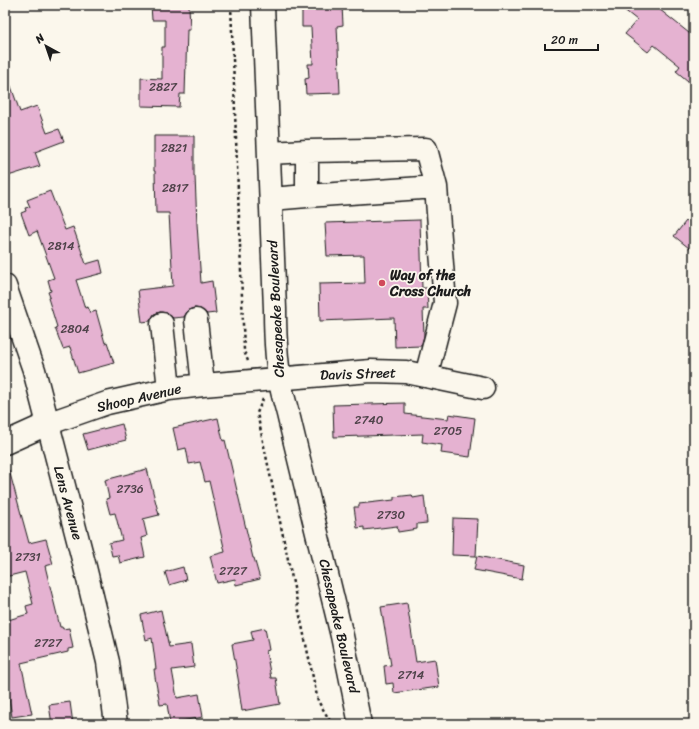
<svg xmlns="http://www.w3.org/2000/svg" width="699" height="729" viewBox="0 0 699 729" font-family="Sriracha,sans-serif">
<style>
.building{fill:#e5b2d1;stroke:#1c1c1c}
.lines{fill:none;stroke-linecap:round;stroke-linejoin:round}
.minor-casing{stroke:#1c1c1c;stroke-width:25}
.path{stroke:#1c1c1c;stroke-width:2.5;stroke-dasharray:3 3;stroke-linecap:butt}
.minor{stroke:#fbf7ec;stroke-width:22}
.poi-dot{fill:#d1495b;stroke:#fbf7ec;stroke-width:1.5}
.labels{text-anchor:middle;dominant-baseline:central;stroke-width:3.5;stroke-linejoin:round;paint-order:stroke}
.number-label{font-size:12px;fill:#4e4249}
.poi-label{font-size:14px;font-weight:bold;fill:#1c1c1c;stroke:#fbf7ec;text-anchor:start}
.street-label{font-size:14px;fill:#1c1c1c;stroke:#fbf7ec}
</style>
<rect width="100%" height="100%" fill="#fbf7ec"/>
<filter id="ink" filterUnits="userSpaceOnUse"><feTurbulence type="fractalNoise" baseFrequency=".025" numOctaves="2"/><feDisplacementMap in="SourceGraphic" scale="8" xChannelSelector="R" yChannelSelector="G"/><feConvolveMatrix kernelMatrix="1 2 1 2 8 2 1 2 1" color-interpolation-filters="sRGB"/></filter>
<g filter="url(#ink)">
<path class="building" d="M151,5H189L190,30H187L185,94H180L179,107L141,106V78L162,79V47H165V20H152Z
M302,5H342L343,25L337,26L340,93L306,94L305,79L309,78L308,64H313L311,27H302Z
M618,5H654L694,37V86L676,71L680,66L654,45L648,52L625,34L637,20Z
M5,75H7L20,112L37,106L47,133L59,129L64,141L35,152L40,166L5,177Z
M154,136H194V176H195L197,224L201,283L212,281L216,313L207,314L201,309L194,308L188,310L184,317L173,318L167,313L160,312L154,314L151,319L150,321L142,322L138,290L173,286L169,213H156L155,171H154Z
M50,191L65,230L73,227L86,264L100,260L103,273L76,280L85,308L88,307L90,313L96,311L105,343L107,342L114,363L78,373L70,347L63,349L55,328L57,327L48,298L50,297L48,292L51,291L48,280L54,278L37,231L29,235L21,213L26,211L25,208L30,207L27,200Z
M420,220L422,288H427L428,309H423L424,336L421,346L395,347L394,318L320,321L319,284L365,283L364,255L327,256L325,223Z
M686,221L694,227V252L674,236Z
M405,403V414L448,419L449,414L475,418L470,457L441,453L442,445L422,442L423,434L334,437L333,405Z
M218,418L223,441L225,440L253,558H254L260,579L236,585L235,579L217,583L210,556L225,552L209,481L205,482L200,462L189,464L186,448L178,450L173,428Z
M122,424L126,440L88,450L83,434Z
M147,469L159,515L143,519L147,536L141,538L145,557L120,563L118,555L112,556L109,543L122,540L115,513L110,514L106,499L109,498L105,480Z
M9,470L29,543L46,539L53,564L45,566L60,627H62L63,629L69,628L73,648L68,649V652L21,663L32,714L12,717L8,692L7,693L5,684V621L28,614L26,606L33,604L25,572L5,577V471Z
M412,495L413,498L424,496L427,523L417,524V529L398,532L397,526L364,530V527L357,528L354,507H359V504L394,500V497Z
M453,518L478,519L476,556L452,555Z
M477,556L524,565L522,579L474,570Z
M183,567L186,580L169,585L165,572Z
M407,603L416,662L435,659L439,687L394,693L393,683L386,684L384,666L391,665L381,607Z
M161,610L169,647L191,644L194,667L172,670L177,698L199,694L203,717L170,723L167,704L160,705L155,677L154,669H156L152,638L146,640L141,615Z
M265,628L269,650L266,651L271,678H276L280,704L242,711L238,684H239L232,644L253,640L251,631Z
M70,702L73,724H52L49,705Z"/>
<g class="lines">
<g class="minor-casing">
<path id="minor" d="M263,5L275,309C275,336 276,364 282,391C284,400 287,409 289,418L342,636L360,724
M269,153L307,151
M271,199L307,196
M5,286L34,370L85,567L108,662L116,724
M196,320L203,385
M162,324L169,389
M426,376L445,303L436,187L307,196V151L426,149L436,187
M5,443L47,424L107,403L169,389L203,385L371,371L406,372L440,379L483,388"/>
</g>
<path class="path" d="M231,5L244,351L248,361
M263,399L257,413L318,701L332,724"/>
<use href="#minor" class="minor"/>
</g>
</g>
<circle class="poi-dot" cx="382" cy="283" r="4"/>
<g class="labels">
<g class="number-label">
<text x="163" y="87">2827</text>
<text x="174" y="148">2821</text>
<text x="175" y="188">2817</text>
<text x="61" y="246">2814</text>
<text x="75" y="329">2804</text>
<text x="369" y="420">2740</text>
<text x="448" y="431">2705</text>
<text x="130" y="489">2736</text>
<text x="391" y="515">2730</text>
<text x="28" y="557">2731</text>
<text x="233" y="571">2727</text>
<text x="48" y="643">2727</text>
<text x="411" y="675">2714</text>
</g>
<g class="poi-label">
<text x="390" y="275">Way of the<tspan x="390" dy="16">Cross Church</tspan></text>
</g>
<g class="street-label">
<text transform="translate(276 309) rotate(-93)">Chesapeake Boulevard</text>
<text transform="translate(358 374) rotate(-2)">Davis Street</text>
<text transform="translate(139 398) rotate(-13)">Shoop Avenue</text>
<text transform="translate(68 503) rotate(75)">Lens Avenue</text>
<text transform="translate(339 626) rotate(77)">Chesapeake Boulevard</text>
</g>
</g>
<rect width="699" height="729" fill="none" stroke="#fbf7ec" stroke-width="20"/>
<rect x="10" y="10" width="679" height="709" fill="none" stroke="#1c1c1c" stroke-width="1.5" filter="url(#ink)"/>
<g transform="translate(46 46) rotate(320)" stroke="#fbf7ec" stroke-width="3" paint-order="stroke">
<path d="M0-3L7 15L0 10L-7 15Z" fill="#1c1c1c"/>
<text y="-6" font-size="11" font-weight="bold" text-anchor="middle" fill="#1c1c1c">N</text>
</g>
<path d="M545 44v6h53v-6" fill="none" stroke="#1c1c1c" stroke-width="2"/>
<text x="551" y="44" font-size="12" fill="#1c1c1c" stroke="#fbf7ec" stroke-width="3" paint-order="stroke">20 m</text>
</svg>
